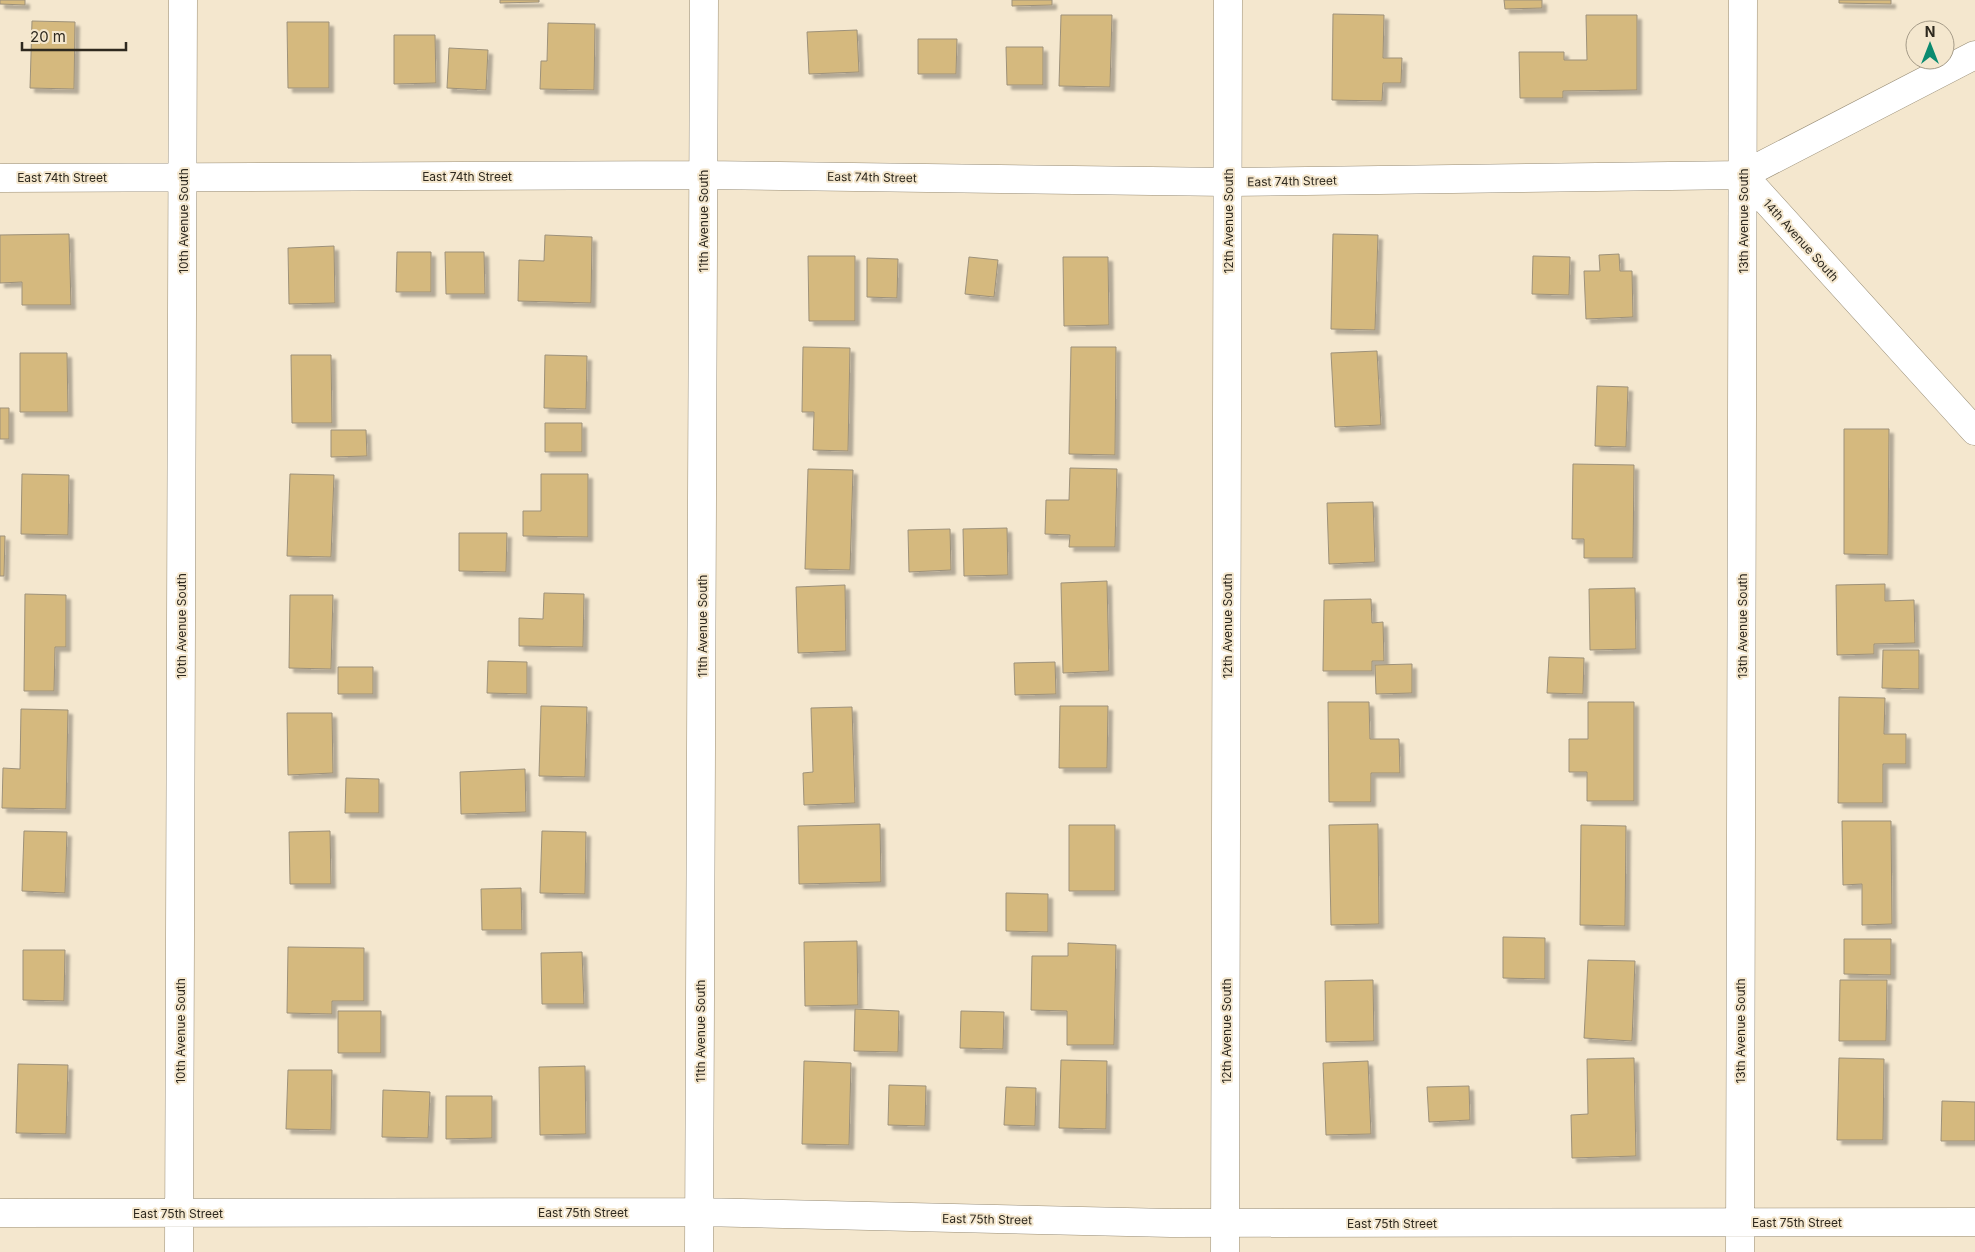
<svg xmlns="http://www.w3.org/2000/svg" width="1975" height="1252" viewBox="0 0 1975 1252" font-family="Inter,sans-serif">
<style>
.building{fill:#d5b97e;stroke:#9d917a;filter:url(#shadow)}
.lines{fill:none;stroke-linecap:round;stroke-linejoin:round}
.street-casing{stroke:#988d76;stroke-width:29}
.secondary-casing{stroke:#988d76;stroke-width:29}
.street{stroke:#fff;stroke-width:28}
.secondary{stroke:#fff;stroke-width:28}
.labels{text-anchor:middle;dominant-baseline:central;stroke-width:4;stroke-linejoin:round;paint-order:stroke}
.street-label{font-size:12px;fill:#2e291f;stroke:#f4e7ce}
</style>
<defs>
<filter id="shadow"><feDropShadow dx="4.5" dy="4.5" stdDeviation="1" flood-color="#0004"/></filter>
</defs>
<rect width="100%" height="100%" fill="#f4e7ce"/>
<path class="building" d="M0,0H25V5L0,4Z
M500,0H539V2L500,3Z
M1012,0H1052V5L1012,6Z
M1504,0H1542V8L1505,9Z
M1839,0H1891V4L1839,3Z
M1333,14L1384,15L1383,58H1402L1401,83H1383L1382,101L1332,100Z
M1061,15H1112L1110,87L1059,86Z
M1586,15H1637V90L1563,91V98H1520L1519,52H1564V60H1587Z
M32,21L75,22L74,89L30,88Z
M287,22H329V88H288Z
M548,23L595,24L594,90L540,89L541,61H547Z
M857,30L859,72L809,74L807,32Z
M394,35H435L436,83L394,84Z
M918,39H957L956,74H918Z
M1006,47H1043V85H1007Z
M449,48L488,50L486,90L447,88Z
M69,234L71,305H22V282L0,283V235Z
M1333,234L1378,235L1375,330L1331,329Z
M545,235L592,237L591,303L518,301L519,260L544,261Z
M334,246L335,303L289,304L288,248Z
M397,252H431V292H396Z
M445,252H484L485,294H446Z
M1619,254L1620,271H1632L1633,317L1586,319L1584,271H1600L1599,255Z
M808,256H855V321H809Z
M1533,256L1570,257L1569,295L1532,294Z
M969,257L998,260L994,297L965,294Z
M1063,257H1108L1109,325L1064,326Z
M867,258L898,259L897,298L867,297Z
M803,347L850,348L848,451L813,450L814,412H802Z
M1071,347H1116L1115,455L1069,454Z
M1377,351L1381,425L1335,427L1331,353Z
M20,353H67L68,412H20Z
M291,355H331L332,423H292Z
M545,355L587,356L586,409L544,408Z
M1597,386L1628,387L1626,447L1595,446Z
M0,408H9V439H0Z
M545,423H582V452H545Z
M1844,429H1889L1888,555L1844,554Z
M331,430H366L367,456L331,457Z
M1573,464L1634,465L1633,558H1584V539H1572Z
M1070,468L1117,469L1115,547H1069L1070,535L1045,534L1046,500H1069Z
M808,469L853,470L850,570L805,569Z
M22,474L69,475L68,535L21,534Z
M290,474L334,475L331,557L287,556Z
M541,474H588V537L523,536V511H541Z
M1373,502L1375,562L1329,564L1327,503Z
M1007,528L1008,575L964,576L963,529Z
M950,529L951,570L909,572L908,530Z
M459,533H507L506,572L459,571Z
M0,536H5L4,576H0Z
M1107,581L1109,671L1063,673L1061,583Z
M1885,584V601L1914,600L1915,643L1874,644V654L1837,655L1836,585Z
M845,585L846,651L798,653L796,587Z
M1635,588L1636,649L1590,650L1589,589Z
M544,593L584,594L583,647L519,646V618L543,619Z
M25,594L66,595V647H55L54,691H24Z
M290,595H333L331,669L289,668Z
M1371,599L1372,623L1383,622L1384,661H1372V671H1323L1324,600Z
M1883,650H1919V689L1882,688Z
M1549,657L1584,658L1583,694L1547,693Z
M488,661L527,662V694L487,693Z
M1055,662L1056,694L1015,695L1014,663Z
M1412,664V693L1376,694L1375,665Z
M338,667H373V694H338Z
M1839,697L1885,698L1884,734H1906V764H1883V803H1838Z
M1328,702H1369L1370,739H1399L1400,773H1371V802H1329Z
M1588,702H1634V801H1587V772H1569V739H1588Z
M541,706L587,707L585,777L539,776Z
M1060,706H1108L1107,768H1059Z
M852,707L855,803L804,805L803,773L813,772L811,708Z
M21,709L68,710L66,809L2,808L3,768L20,769Z
M287,713H332L333,773L288,775Z
M525,769L526,812L461,814L460,772Z
M346,778L379,779V813H345Z
M1842,821H1891L1892,924L1862,925V884L1843,885Z
M880,824L881,882L799,884L798,826Z
M1378,824L1379,924L1331,925L1329,825Z
M1069,825H1115V891H1069Z
M1581,825L1626,826L1625,926L1580,925Z
M24,831L67,832L65,893L22,891Z
M330,831L331,884H290L289,832Z
M542,831L586,832L585,894L540,893Z
M521,888L522,930H482L481,889Z
M1006,893L1048,894V932L1006,931Z
M1503,937L1545,938V979L1503,978Z
M1844,939H1891V975L1844,974Z
M857,941L858,1005L805,1006L804,942Z
M1068,943L1116,945L1114,1045H1067V1011L1031,1010L1032,956H1068Z
M288,947L364,948V1001H332V1014L287,1013Z
M23,950H65L64,1001L23,1000Z
M582,952L584,1004H542L541,953Z
M1588,960L1635,961L1632,1041L1584,1038Z
M1373,980L1374,1041L1326,1042L1325,981Z
M1840,980H1887L1886,1041H1839Z
M855,1009L899,1011L898,1052L854,1051Z
M338,1011H381V1053H338Z
M961,1011L1004,1012L1003,1049L960,1048Z
M1634,1058L1636,1156L1572,1158L1571,1115L1588,1114L1587,1059Z
M1839,1058L1884,1059L1883,1140H1837Z
M1061,1060L1107,1061L1106,1129L1059,1128Z
M804,1061L851,1063L849,1145L802,1144Z
M1368,1061L1371,1134L1326,1135L1323,1063Z
M18,1064L68,1065L66,1134L16,1133Z
M585,1066L586,1134L540,1135L539,1067Z
M288,1070H332L331,1130L286,1129Z
M889,1085L926,1086L925,1126L888,1125Z
M1469,1086L1470,1120L1429,1122L1427,1087Z
M1006,1087L1036,1088L1035,1126L1004,1125Z
M383,1090L430,1092L428,1138L382,1137Z
M446,1096H492V1138L446,1139Z
M1942,1101L1975,1102V1141H1941Z"/>
<g class="lines">
<g class="street-casing">
<path id="street" d="M1743,175L1975,431
M0,178L704,175L1228,182L1743,175L1975,55
M0,1213L700,1212L1171,1223L1975,1222
M179,1252L183,0
M699,1252L704,0
M1740,1252L1743,0"/>
</g>
<g class="secondary-casing">
<path id="secondary" d="M1225,1252L1228,0"/>
</g>
<use href="#street" class="street"/>
<use href="#secondary" class="secondary"/>
</g>
<g class="labels">
<g class="street-label">
<text x="467" y="176">East 74th Street</text>
<text x="62" y="177">East 74th Street</text>
<text transform="translate(872 177) rotate(1)">East 74th Street</text>
<text transform="translate(1292 181) rotate(-1)">East 74th Street</text>
<text transform="translate(183 221) rotate(-90)">10th Avenue South</text>
<text transform="translate(703 221) rotate(-90)">11th Avenue South</text>
<text transform="translate(1228 221) rotate(-90)">12th Avenue South</text>
<text transform="translate(1743 221) rotate(-90)">13th Avenue South</text>
<text transform="translate(1801 240) rotate(48)">14th Avenue South</text>
<text transform="translate(181 626) rotate(-90)">10th Avenue South</text>
<text transform="translate(702 626) rotate(-90)">11th Avenue South</text>
<text transform="translate(1227 626) rotate(-90)">12th Avenue South</text>
<text transform="translate(1742 626) rotate(-90)">13th Avenue South</text>
<text transform="translate(180 1031) rotate(-90)">10th Avenue South</text>
<text transform="translate(700 1031) rotate(-90)">11th Avenue South</text>
<text transform="translate(1226 1031) rotate(-90)">12th Avenue South</text>
<text transform="translate(1740 1031) rotate(-90)">13th Avenue South</text>
<text x="583" y="1212">East 75th Street</text>
<text x="178" y="1213">East 75th Street</text>
<text transform="translate(987 1219) rotate(1)">East 75th Street</text>
<text x="1797" y="1222">East 75th Street</text>
<text x="1392" y="1223">East 75th Street</text>
</g>
</g>
<g transform="translate(1930 45)"><circle r="24" fill="#f4e7ce" stroke="#a59b88"/>
<path d="M0-4L9 19L0 12L-9 19Z" fill="#0b8b70"/>
<text y="-8" font-size="14" font-weight="bold" text-anchor="middle" fill="#2e291f">N</text>
</g>
<path d="M22 42v8h104v-8" fill="none" stroke="#2e291f" stroke-width="2.5"/>
<text x="30" y="42" font-size="15" fill="#2e291f" stroke="#f4e7ce" stroke-width="4" paint-order="stroke">20 m</text>
</svg>
